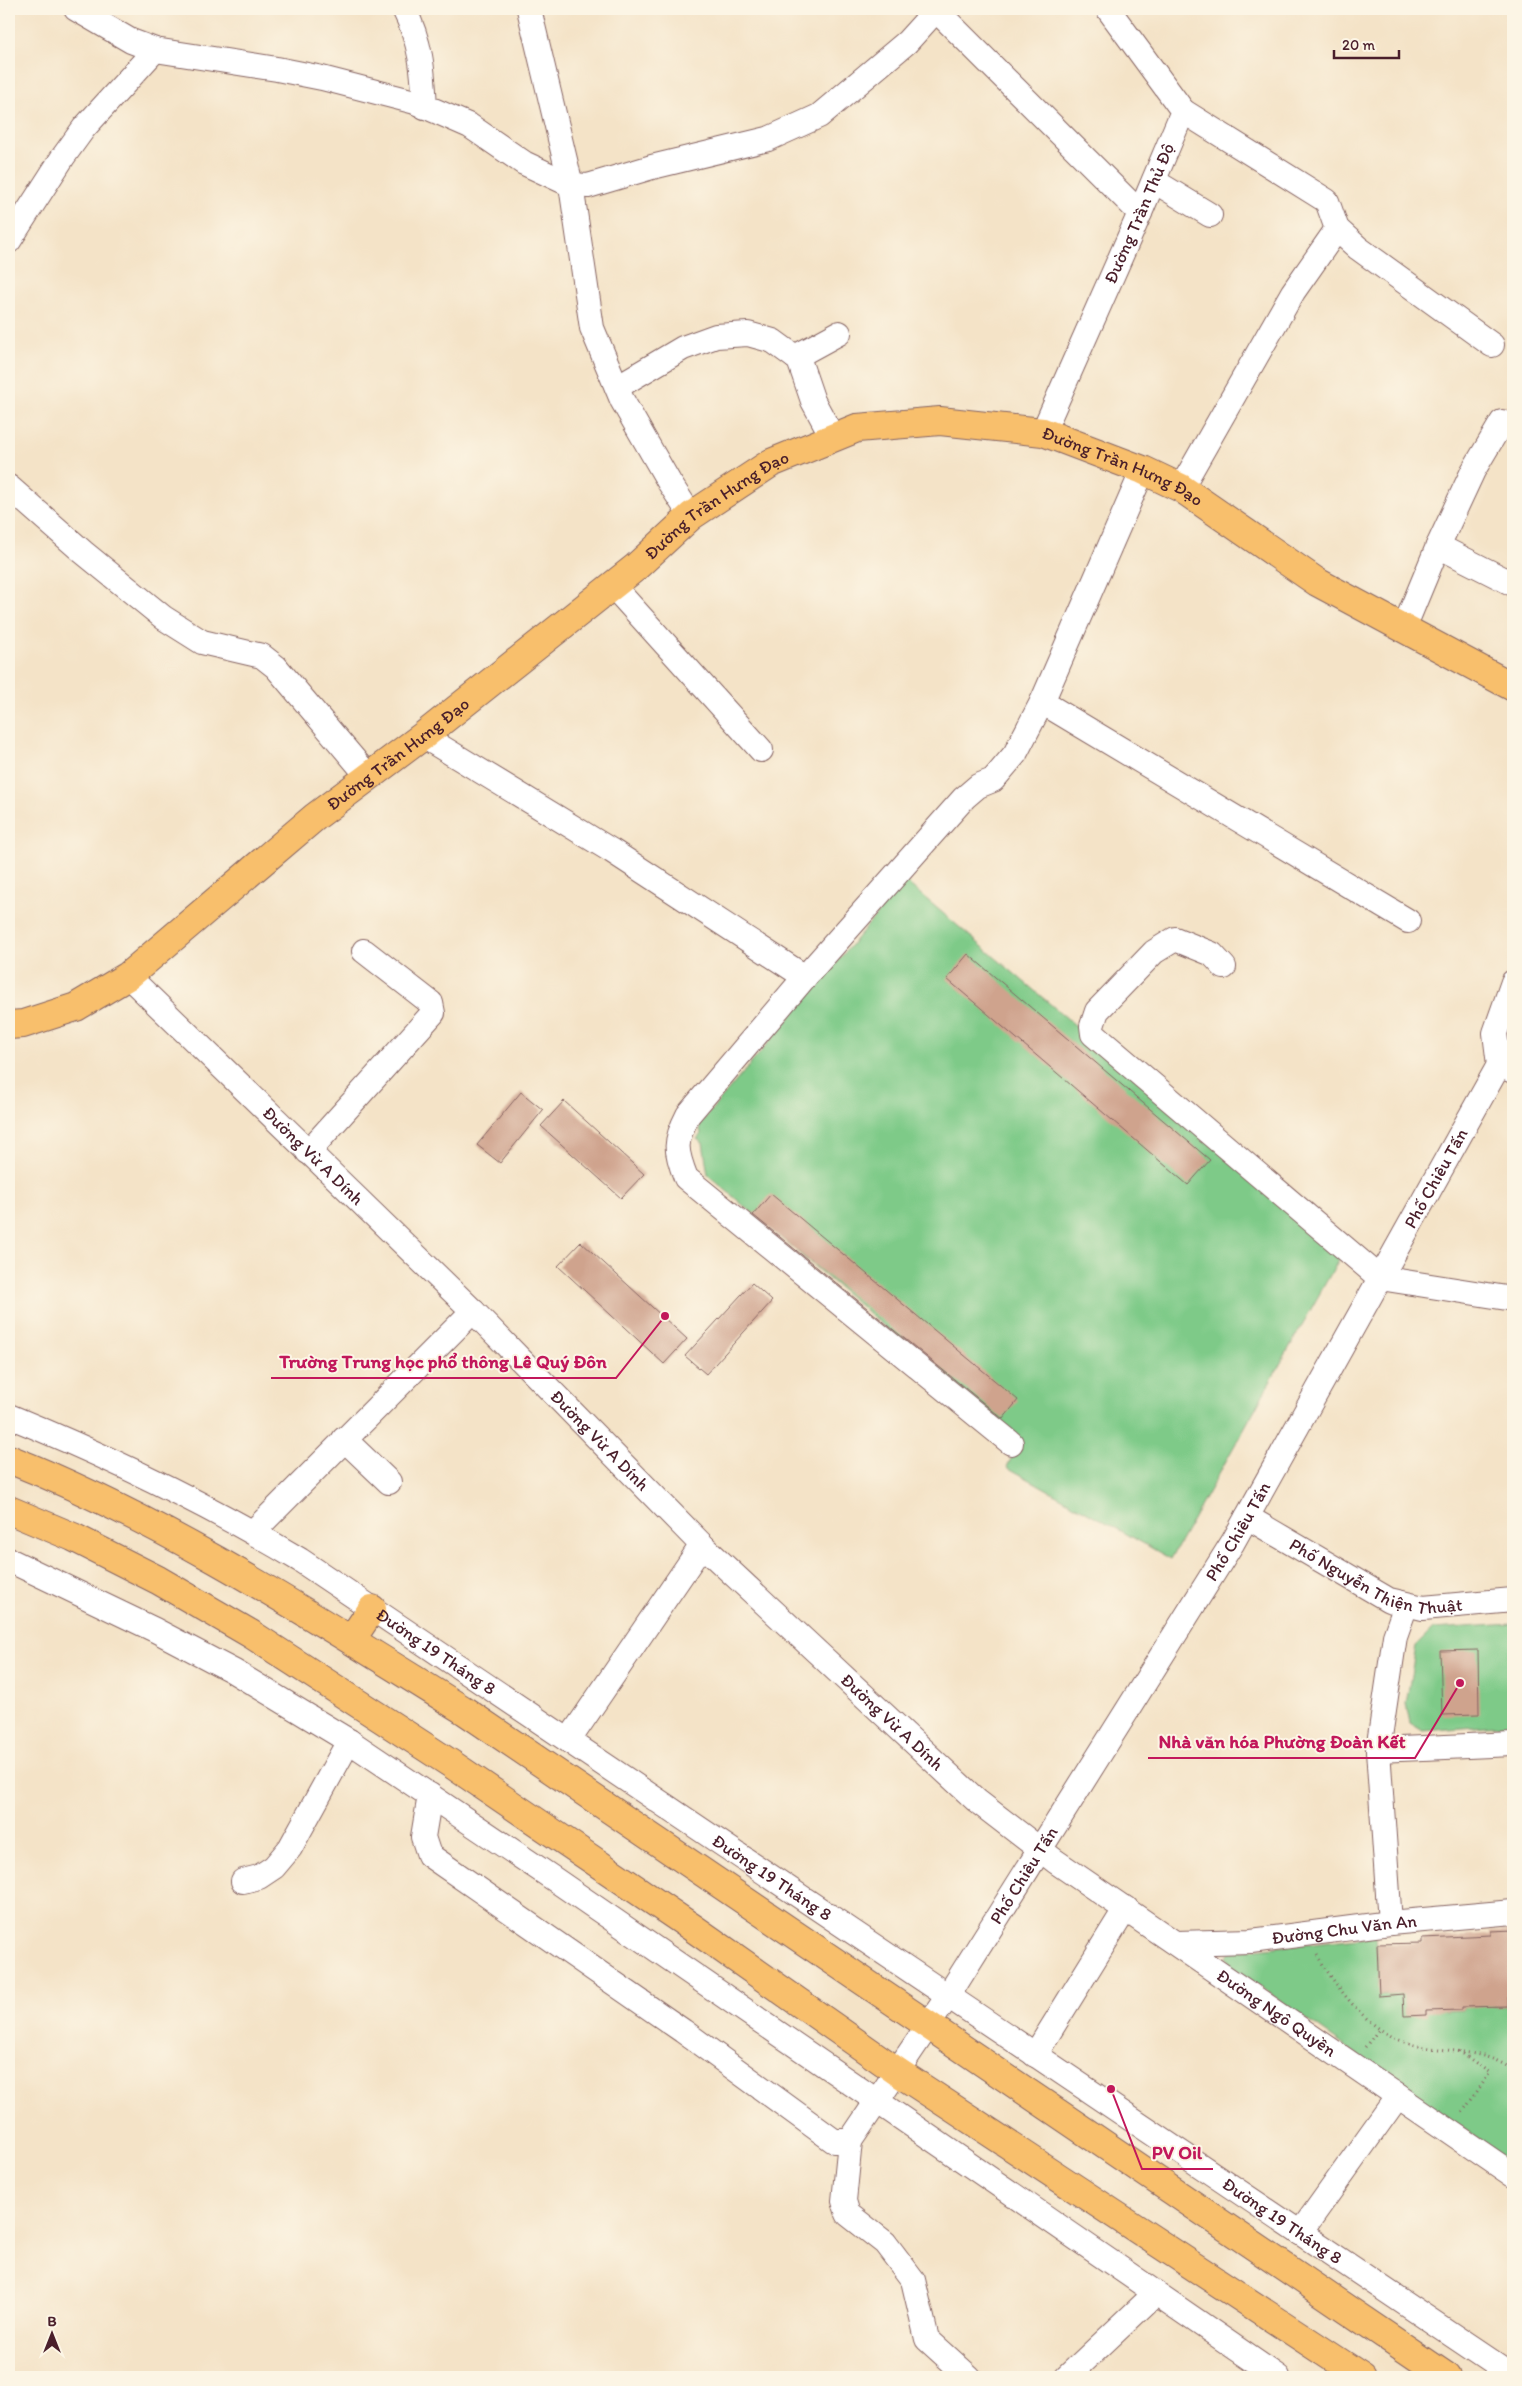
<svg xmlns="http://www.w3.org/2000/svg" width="1522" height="2386" viewBox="0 0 1522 2386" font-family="Itim,sans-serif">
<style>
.green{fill:#7eca88;stroke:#64745a}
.building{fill:#cfa38d}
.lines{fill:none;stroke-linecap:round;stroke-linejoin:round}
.minor-casing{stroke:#866462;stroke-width:26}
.major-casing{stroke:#866462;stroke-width:30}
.highway-casing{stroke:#866462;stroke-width:30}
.path{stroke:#866462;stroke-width:3;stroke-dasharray:1 4;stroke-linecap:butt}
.minor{stroke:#fff;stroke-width:24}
.major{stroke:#f8bf6c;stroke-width:28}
.highway{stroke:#f8bf6c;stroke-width:28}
.labels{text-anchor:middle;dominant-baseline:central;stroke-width:4;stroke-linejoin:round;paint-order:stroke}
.street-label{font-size:18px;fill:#4a1f2b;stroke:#fcf5e5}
.leader{fill:none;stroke:#c2185b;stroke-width:2}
.callout-dot{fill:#c2185b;stroke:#fcf5e5;stroke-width:2}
.callout-label{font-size:19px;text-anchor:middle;font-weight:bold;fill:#c2185b;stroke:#fcf5e5;stroke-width:4;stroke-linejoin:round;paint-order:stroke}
</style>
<rect width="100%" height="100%" fill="#fcf5e5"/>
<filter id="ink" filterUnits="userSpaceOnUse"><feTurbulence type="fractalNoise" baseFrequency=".02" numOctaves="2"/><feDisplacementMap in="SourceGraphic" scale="10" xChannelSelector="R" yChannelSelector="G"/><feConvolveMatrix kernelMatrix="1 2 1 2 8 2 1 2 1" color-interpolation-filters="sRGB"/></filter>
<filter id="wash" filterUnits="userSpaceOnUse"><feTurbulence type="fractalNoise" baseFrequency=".0096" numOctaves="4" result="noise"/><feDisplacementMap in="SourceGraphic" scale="20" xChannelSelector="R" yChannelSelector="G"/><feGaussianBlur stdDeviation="1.12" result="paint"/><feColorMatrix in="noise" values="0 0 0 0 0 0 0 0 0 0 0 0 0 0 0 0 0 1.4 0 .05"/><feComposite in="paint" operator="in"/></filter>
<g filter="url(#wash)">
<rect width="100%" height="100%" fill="#f4e3c7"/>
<path class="green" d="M905,881L1343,1252L1171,1559L1007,1467L1019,1442L708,1175L703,1143L697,1139L701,1134L699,1125Z
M1513,1624V1724L1423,1731L1410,1723L1406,1704L1416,1646L1433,1629Z
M1376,1936L1380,1996L1403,1994L1425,2003L1444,2002L1445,2011L1462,2010L1461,1974L1493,2006H1508V1998H1513V2164L1232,1967L1227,1957L1230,1952Z"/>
<g id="blocks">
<path class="building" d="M968,954L1210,1160L1188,1185L947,979Z
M521,1092L543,1110L500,1163L477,1145Z
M564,1101L644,1174L621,1198L541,1126Z
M771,1194L1018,1400L1003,1419L753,1215Z
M581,1242L687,1339L664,1364L558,1266Z
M752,1283L772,1301L706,1374L685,1356Z
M1478,1650L1479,1714L1442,1715L1440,1651Z
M1513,1930V1998H1508V2006L1462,2007V2010L1426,2011V2015L1404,2016L1403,1994L1379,1996L1377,1944L1422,1943V1938L1491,1935V1931Z"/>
</g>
</g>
<g filter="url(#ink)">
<use href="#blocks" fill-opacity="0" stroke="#866462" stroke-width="1"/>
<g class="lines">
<g class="minor-casing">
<g id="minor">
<path d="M76,9L131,41L155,50L277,69L322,78L415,102L470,126L524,163L571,185L588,186L652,167L768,139L819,116L907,42L936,10"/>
<path d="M404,9C421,43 423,69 425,107"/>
<path d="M529,9L571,185L592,328L622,400L669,482L691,516"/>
<path d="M935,9L1140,213"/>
<path d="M1183,111L1327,201L1337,229L1358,248L1492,345"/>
<path d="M1154,181L1210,215"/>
<path d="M9,241L63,157L84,128L155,50"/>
<path d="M795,357L839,333"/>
<path d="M617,387L683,348L716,336L748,334L773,341L799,360L813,401L833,438"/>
<path id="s1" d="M1043,432L1140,213L1183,111L1108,9"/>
<path d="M9,487L83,552L164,618L202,642L262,656L276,667L368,776"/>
<path d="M1181,488L1293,292L1337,229"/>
<path d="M1438,546L1513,584"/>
<path d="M612,585L761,750"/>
<path d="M1404,628L1438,546L1473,471L1502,422"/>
<path d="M1042,702L1408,921"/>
<path d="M423,736L612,851L805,977"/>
<path d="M1224,967L1212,954L1175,939L1154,952L1097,1011L1092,1026L1093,1034L1380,1278L1513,1299"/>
<path id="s2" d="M128,976L473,1311L702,1545L977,1801L1055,1861L1513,2175"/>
<path d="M1499,1065L1495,1033L1513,982"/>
<path d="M308,1152L433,1013L431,1003L364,951"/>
<path id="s3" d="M9,1416C109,1457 207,1504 300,1560L1513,2376"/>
<path d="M344,1439L389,1482"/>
<path d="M1011,1443L686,1178C675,1150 674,1142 688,1115L805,977L964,798L978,786L993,780L1015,754L1042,702L1143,470"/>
<path id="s4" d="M1247,1517L1389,1600L1423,1608L1513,1600"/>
<path d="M253,1532L473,1311"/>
<path d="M9,1560L155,1630L233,1671L349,1741L554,1879L1278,2377"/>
<path d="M569,1740L702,1545"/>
<path d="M1378,1750L1513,1744"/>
<path id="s5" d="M430,1795L423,1837L429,1855L683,2031L834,2141H850L948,1996L1233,1542L1499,1065L1513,1071"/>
<path d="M243,1881L259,1877L274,1867L290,1848L349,1741"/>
<path d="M1390,1923L1378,1750L1395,1636L1406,1605"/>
<path id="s6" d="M1176,1943L1251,1941L1390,1923L1513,1912"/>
<path d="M1035,2055L1126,1908"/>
<path d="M850,2141L844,2201L848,2214L885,2243L913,2280L927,2339L969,2377"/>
<path d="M1300,2233L1398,2096"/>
<path d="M1067,2377L1155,2294"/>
</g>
</g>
<g class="major-casing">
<g id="major">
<path id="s7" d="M9,1025L23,1024L76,1007L128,976L315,817L423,736L636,567L691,516L771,463L857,428L940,421L1043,432L1143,470L1181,488L1317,582L1513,687"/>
</g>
</g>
<g class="highway-casing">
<path id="highway" d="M9,1459C170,1523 318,1620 465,1711L1447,2377
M9,1510L73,1537L158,1580L251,1634L453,1765L693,1928L898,2072L1362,2377
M351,1640L372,1609"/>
</g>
<path class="path" d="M1317,1955C1339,1991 1370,2034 1414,2045C1449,2053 1482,2048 1513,2070
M1365,2047L1380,2028
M1459,2051L1490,2073L1462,2113
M1513,2112V2115"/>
<use href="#minor" class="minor"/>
<use href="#major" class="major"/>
<use href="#highway" class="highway"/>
</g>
</g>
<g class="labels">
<g class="street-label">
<text stroke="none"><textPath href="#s1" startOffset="239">Đường Trần Thủ Độ</textPath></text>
<text stroke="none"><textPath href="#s7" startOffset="1320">Đường Trần Hưng Đạo</textPath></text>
<text stroke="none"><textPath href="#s7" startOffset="885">Đường Trần Hưng Đạo</textPath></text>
<text stroke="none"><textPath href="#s7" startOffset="480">Đường Trần Hưng Đạo</textPath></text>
<text stroke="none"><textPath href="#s2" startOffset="258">Đường Vừ A Dính</textPath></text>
<text stroke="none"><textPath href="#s5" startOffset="1701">Phố Chiêu Tấn</textPath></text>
<text stroke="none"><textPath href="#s2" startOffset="662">Đường Vừ A Dính</textPath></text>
<text stroke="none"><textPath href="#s5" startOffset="1296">Phố Chiêu Tấn</textPath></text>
<text stroke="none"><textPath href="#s4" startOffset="145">Phố Nguyễn Thiện Thuật</textPath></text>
<text stroke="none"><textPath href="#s3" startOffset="489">Đường 19 Tháng 8</textPath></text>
<text stroke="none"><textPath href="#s2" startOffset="1068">Đường Vừ A Dính</textPath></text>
<text stroke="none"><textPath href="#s5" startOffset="891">Phố Chiêu Tấn</textPath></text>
<text stroke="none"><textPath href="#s3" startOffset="894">Đường 19 Tháng 8</textPath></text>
<text stroke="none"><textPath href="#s6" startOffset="169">Đường Chu Văn An</textPath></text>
<text stroke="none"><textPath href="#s2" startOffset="1551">Đường Ngô Quyền</textPath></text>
<text stroke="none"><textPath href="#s3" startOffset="1509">Đường 19 Tháng 8</textPath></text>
</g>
</g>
<path class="leader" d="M665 1316L616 1378H271M1460 1683L1415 1758H1148M1111 2089L1142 2169H1213"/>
<g class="callout-dot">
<circle cx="665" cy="1316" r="5"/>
<circle cx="1460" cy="1683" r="5"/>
<circle cx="1111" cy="2089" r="5"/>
</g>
<g class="callout-label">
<text x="443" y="1368">Trường Trung học phổ thông Lê Quý Đôn</text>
<text x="1282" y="1748">Nhà văn hóa Phường Đoàn Kết</text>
<text x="1177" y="2159">PV Oil</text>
</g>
<rect width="1522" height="2386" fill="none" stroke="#fcf5e5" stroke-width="30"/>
<g transform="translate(52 2334)" stroke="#fcf5e5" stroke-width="4" paint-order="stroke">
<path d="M0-4L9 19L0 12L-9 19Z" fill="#4a1f2b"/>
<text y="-8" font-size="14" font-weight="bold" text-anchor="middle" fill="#4a1f2b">B</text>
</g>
<path d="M1334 50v8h65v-8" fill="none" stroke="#4a1f2b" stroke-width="2.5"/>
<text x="1342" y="50" font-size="15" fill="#4a1f2b" stroke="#fcf5e5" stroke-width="4" paint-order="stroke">20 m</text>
</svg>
